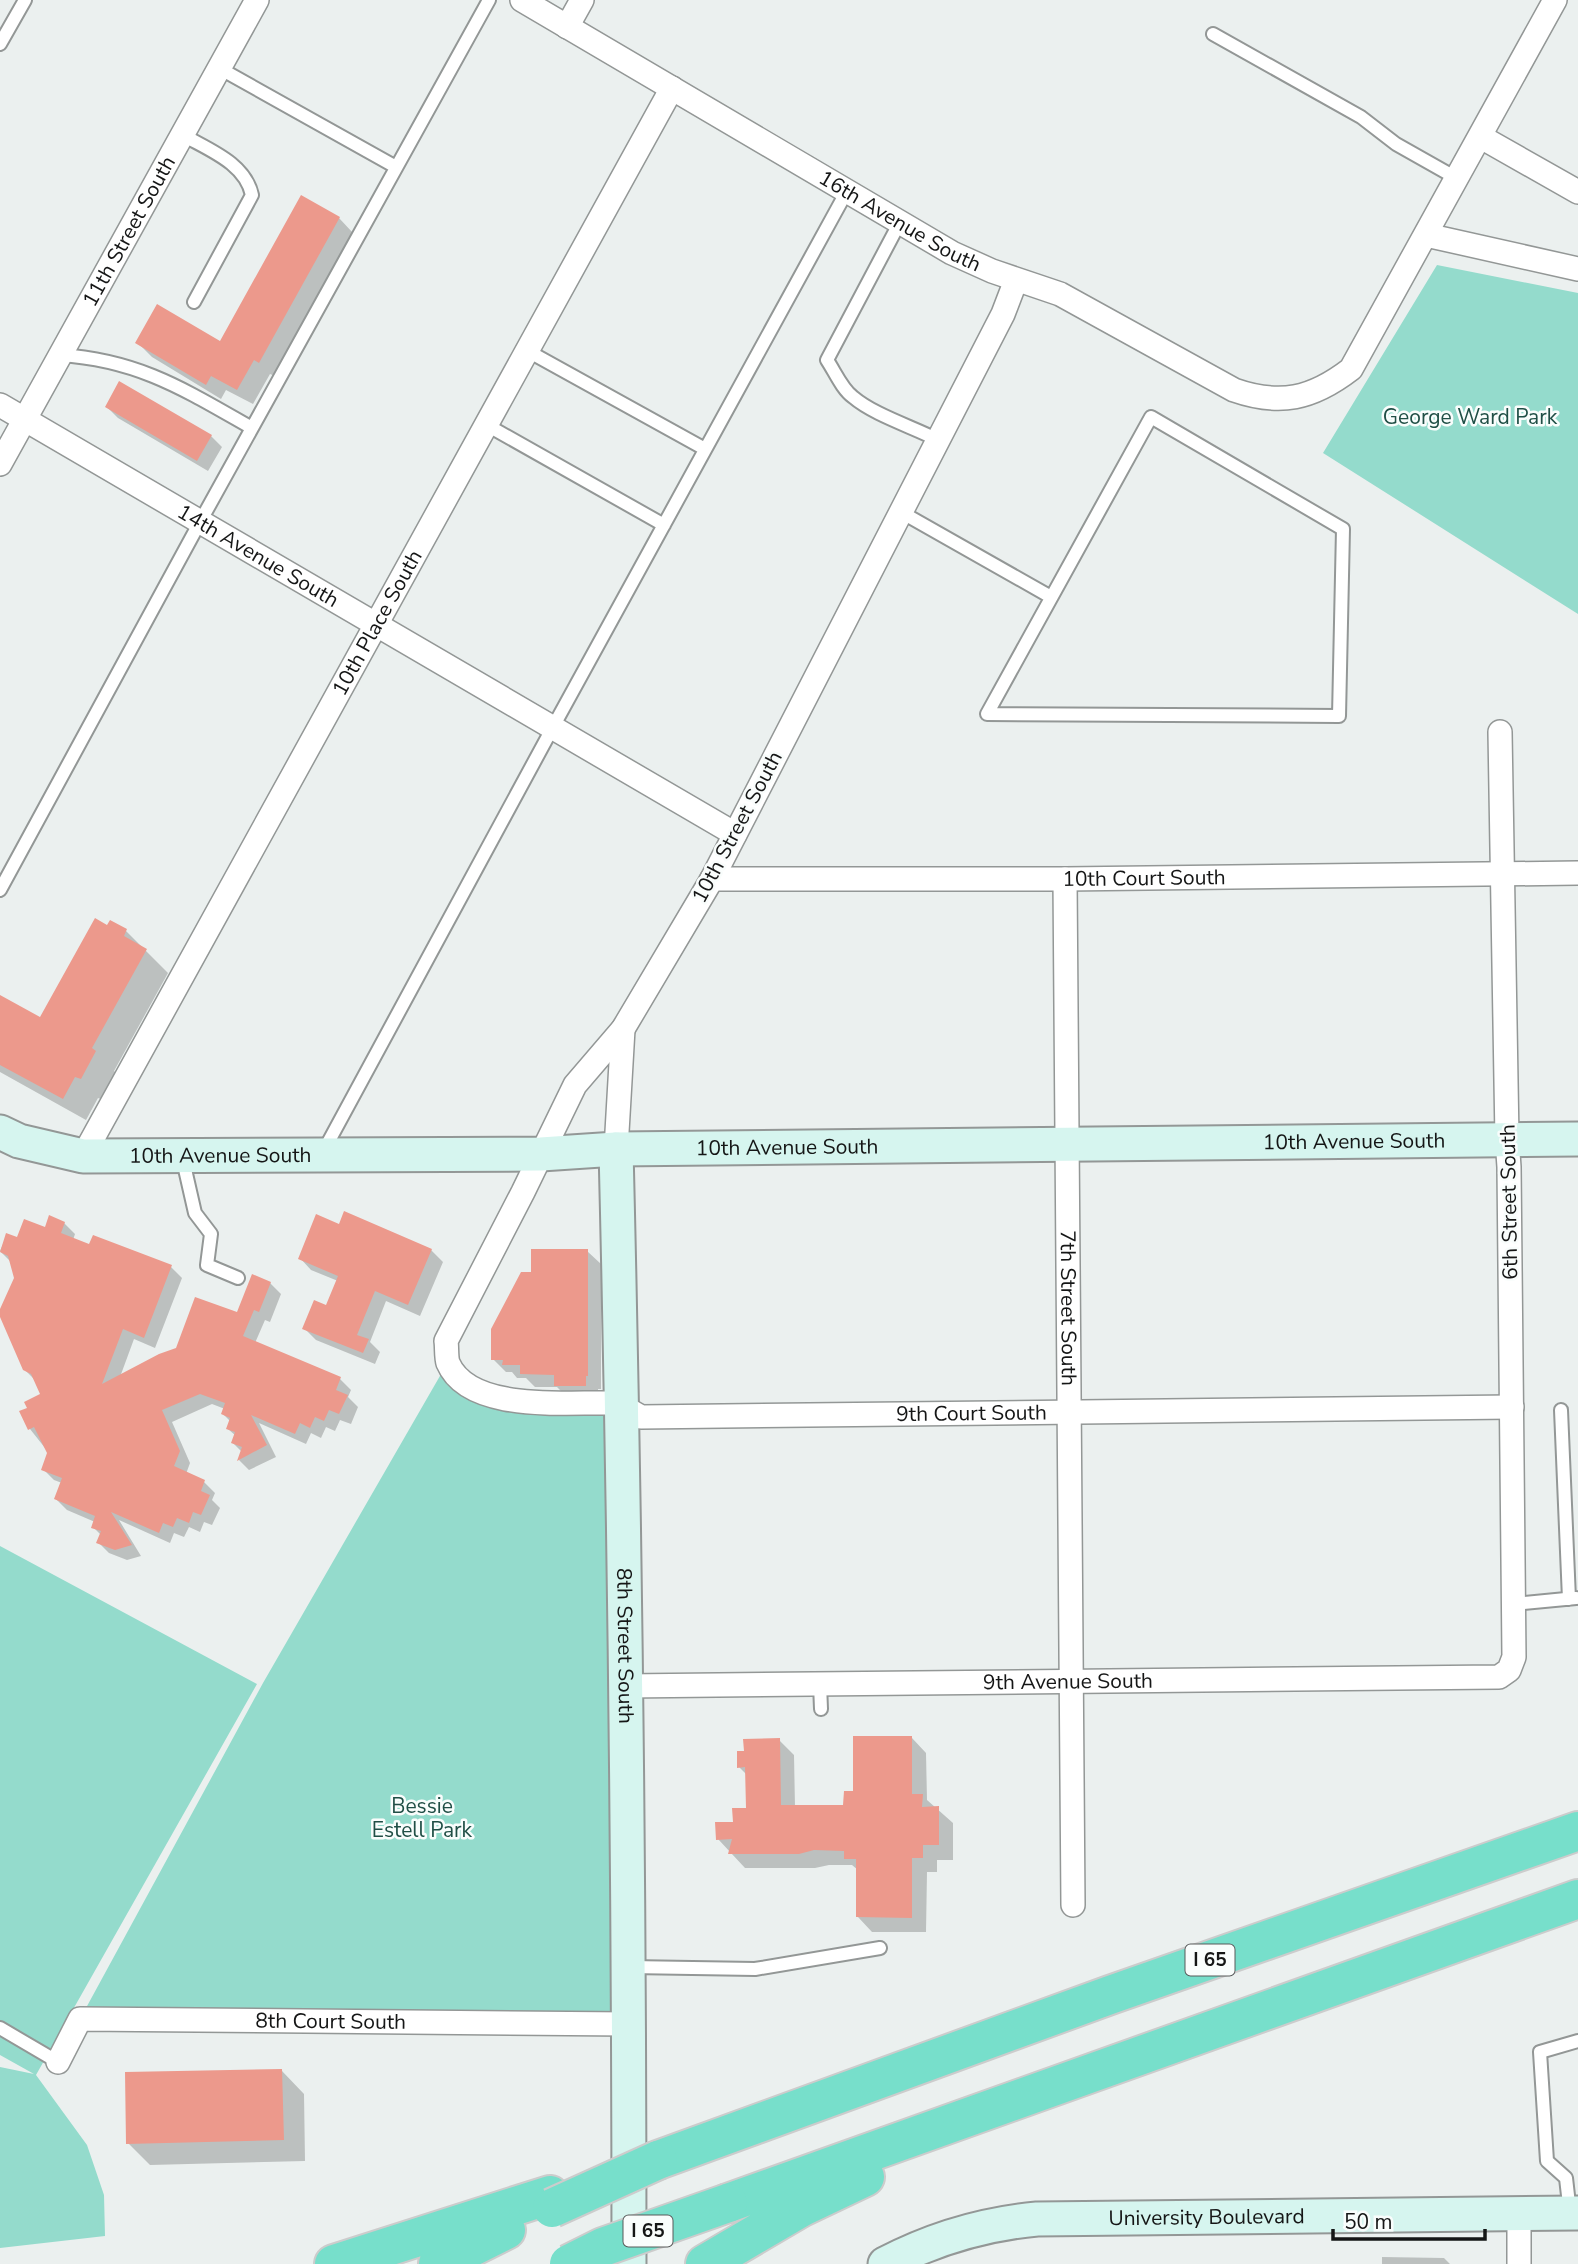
<svg xmlns="http://www.w3.org/2000/svg" width="1578" height="2264" viewBox="0 0 1578 2264" font-family="'Nunito Sans',sans-serif">
<style>
.green{fill:#94dbcc}
.shadow{fill:#0003}
.building{fill:#ec998c}
.lines{fill:none;stroke-linecap:round;stroke-linejoin:round}
.lane-casing{stroke:#939796;stroke-width:16}
.street-casing{stroke:#939796;stroke-width:26}
.secondary-casing{stroke:#939796;stroke-width:37}
.highway-casing{stroke:#ccc;stroke-width:42}
.lane{stroke:#fff;stroke-width:12}
.street{stroke:#fff;stroke-width:23}
.secondary{stroke:#d6f5ef;stroke-width:33}
.highway{stroke:#77dfcb;stroke-width:38}
.highway-bridge-casing{stroke:#ccc;stroke-width:42;stroke-linecap:butt}
.highway-bridge{stroke:#77dfcb;stroke-width:38}
.labels{text-anchor:middle;dominant-baseline:central;stroke-width:5;stroke-linejoin:round;paint-order:stroke}
.shield{fill:#f9fdfc;stroke:#595b5b;stroke-width:2}
.shield-label{font-size:19px;font-weight:bold;fill:#151616}
.street-label{font-size:21px;fill:#151616;stroke:#f9fdfc}
.park-label{font-size:21px;fill:#204f46;stroke:#f9fdfc}
</style>
<rect width="100%" height="100%" fill="#ebf0ef"/>
<path class="green" d="M1437,265L1578,293V614L1323,453Z
M448,1362L471,1387L622,1406L629,2024L80,2019L263,1683Z
M0,1546L257,1684L36,2075L87,2145L104,2195L105,2236L0,2248V2067L34,2074L0,2055Z"/>
<path class="shadow" d="M339,218L353,233L275,376L270,374L253,404L226,390L221,399L152,357L137,342L221,343Z
M107,407L211,436L222,447L208,471L118,418Z
M111,922L126,931L168,973L114,1071L118,1075L103,1100L98,1098L86,1120L0,1072V997L40,1020Z
M64,1223L75,1234L73,1240L171,1267L182,1278L155,1348L134,1339L120,1377L177,1349L238,1314L270,1283L281,1294L270,1322L265,1320L255,1343L340,1379L351,1390L348,1397L358,1407L351,1424L340,1420L335,1431L326,1427L321,1438L311,1433L306,1444L259,1423L276,1457L249,1470L239,1460L242,1452L233,1443L236,1436L228,1429L231,1422L223,1414L225,1409L212,1404L172,1422L190,1463L186,1474L204,1482L215,1493L212,1500L220,1508L212,1525L204,1522L200,1532L189,1527L184,1537L174,1533L170,1543L119,1520L141,1556L127,1560L109,1553L98,1542L101,1535L93,1527L95,1522L67,1510L56,1499L62,1483L54,1480L43,1469L49,1453L30,1429L29,1408L42,1394L36,1381L24,1369L15,1278L12,1263L0,1251L7,1235L18,1239Z
M339,1226L431,1250L443,1262L420,1316L386,1301L370,1342L380,1352L375,1364L316,1340L305,1329L327,1307L338,1281L311,1270L300,1258Z
M587,1251L601,1264V1389H598V1399H569L557,1387H535L526,1378H517L512,1372H506L493,1359L532,1273Z
M912,1738L926,1753L927,1800L953,1823V1860H937V1872H927L926,1932H872L858,1917V1870L852,1865H829L815,1868H745L718,1839L748,1809L747,1775L739,1767L779,1740L794,1755L795,1807H845L855,1793Z
M282,2071L304,2094L305,2161L150,2165L128,2143Z
M1382,2257L1444,2258L1450,2264H1382Z"/>
<path class="building" d="M301,195L340,217L259,363L254,360L237,390L211,376L206,385L135,343L157,304L220,341Z
M119,381L212,435L197,461L105,407Z
M95,918L107,925L110,920L127,929L124,936L147,949L92,1048L96,1051L81,1079L75,1077L63,1099L0,1065V995L40,1017Z
M344,1211L432,1249L408,1305L375,1291L357,1335L369,1339L363,1353L302,1329L314,1300L326,1305L338,1276L298,1259L316,1214L339,1224Z
M49,1215L65,1222L61,1233L89,1244L93,1235L172,1265L144,1338L123,1329L102,1384L159,1354L176,1348L195,1297L237,1312L252,1274L271,1282L259,1312L254,1310L243,1336L341,1377L336,1390L348,1395L339,1414L329,1410L324,1421L315,1417L310,1428L300,1423L295,1434L251,1415L267,1445L237,1461L242,1447L231,1443L235,1432L226,1429L230,1418L221,1414L225,1403L200,1394L162,1410L180,1451L174,1466L205,1480L201,1491L210,1495L201,1515L193,1512L189,1523L177,1518L173,1527L163,1523L159,1533L111,1512L132,1545L115,1550L96,1543L101,1531L91,1528L95,1516L54,1499L62,1478L41,1470L47,1453L34,1427L28,1430L19,1411L27,1408L24,1402L40,1394L31,1374L23,1370L0,1317V1309L14,1278L8,1256L0,1252L6,1233L17,1237L24,1219L45,1227Z
M531,1249H588V1376H586V1386H554V1375L520,1374V1365H502L503,1360H491V1329L521,1272H531Z
M853,1736H912V1794H923L922,1807L939,1806V1845H923V1858H912V1918L856,1917V1859H844V1851L814,1850L799,1854H728L732,1839L716,1840L715,1822H733L732,1808H746L745,1767L737,1768V1751H744L743,1739L780,1738L781,1805H843L844,1791H853Z
M282,2069L284,2140L126,2144L125,2072Z"/>
<g class="lines">
<g class="lane-casing">
<path id="lane" d="M1213,34L1361,117L1396,144L1458,179
M0,44L25,0
M219,68L396,167
M183,135C209,150 245,163 252,195L194,302
M900,222L827,360C835,372 842,389 853,397C874,415 913,427 938,440
M526,350L705,449
M60,355C139,360 185,390 252,428
M1151,417L1343,529L1339,716L987,714Z
M485,424L664,525
M901,512L1051,597
M0,890L200,522L489,0
M323,1152L553,727L847,191
M182,1156L195,1213L211,1234L207,1265L238,1278
M1561,1410L1569,1599
M1513,1604L1576,1598
M820,1684L821,1709
M630,1967L755,1969L880,1948
M0,2028L58,2062
M1570,2213L1566,2178L1547,2161L1540,2052L1578,2041"/>
</g>
<g class="street-casing">
<g id="street">
<path id="s1" d="M522,0L952,253L992,271L1060,294L1234,390C1280,406 1312,399 1351,369L1555,0"/>
<path d="M567,27L582,0"/>
<path d="M1481,137L1578,192"/>
<path d="M1426,235L1578,269"/>
<path id="s2" d="M1016,280L1003,314L712,879L623,1029L575,1085L523,1192L446,1341C447,1347 446,1357 448,1363C469,1412 564,1402 607,1403L622,1406L641,1417L1512,1407"/>
<path id="s3" d="M0,405L735,834"/>
<path id="s4" d="M0,464L257,0"/>
<path id="s5" d="M712,879H1065L1578,873"/>
<path id="s6" d="M1065,879L1073,1905"/>
<path d="M616,1149L623,1029"/>
<path id="s7" d="M83,1156L672,88"/>
<path id="s8" d="M625,1686L1499,1677L1509,1670L1514,1657L1509,1167L1507,1139L1500,732"/>
<path id="s9" d="M58,2062L80,2019L629,2024"/>
<path d="M1519,2264V2213"/>
</g>
</g>
<g class="secondary-casing">
<g id="secondary">
<path id="s10" d="M0,1132L19,1141L83,1156L541,1154L616,1149L1578,1139"/>
<path id="s11" d="M616,1149C625,1520 629,1892 629,2264"/>
<path id="s12" d="M885,2264C933,2239 983,2224 1037,2219L1578,2213"/>
</g>
</g>
<g class="highway-casing">
<path id="highway" d="M658,2160L1110,1995L1578,1831
M728,2203L1578,1899
M334,2264L550,2195
M438,2264L506,2230
M705,2264L802,2207L865,2177"/>
</g>
<use href="#lane" class="lane"/>
<use href="#street" class="street"/>
<use href="#secondary" class="secondary"/>
<use href="#highway" class="highway"/>
<g class="highway-bridge-casing">
<path id="highway-bridge" d="M552,2208L658,2160
M569,2264L603,2247L728,2203"/>
</g>
<use href="#highway-bridge" class="highway-bridge"/>
</g>
<g class="labels">
<g class="shield">
<rect x="1185.5" y="1944.5" width="49" height="31" rx="5"/>
<rect x="623.5" y="2215.5" width="49" height="31" rx="5"/>
</g>
<g class="shield-label">
<text x="1210" y="1960">I 65</text>
<text x="648" y="2231">I 65</text>
</g>
<g class="street-label">
<text stroke="none"><textPath href="#s1" startOffset="438">16th Avenue South</textPath></text>
<text stroke="none"><textPath href="#s4" startOffset="266">11th Street South</textPath></text>
<text stroke="none"><textPath href="#s3" startOffset="299">14th Avenue South</textPath></text>
<text stroke="none"><textPath href="#s7" startOffset="609">10th Place South</textPath></text>
<text transform="translate(737 827) rotate(-62)">10th Street South</text>
<text stroke="none"><textPath href="#s5" startOffset="432">10th Court South</textPath></text>
<text stroke="none"><textPath href="#s10" startOffset="1358">10th Avenue South</textPath></text>
<text stroke="none"><textPath href="#s10" startOffset="791">10th Avenue South</textPath></text>
<text stroke="none"><textPath href="#s10" startOffset="224">10th Avenue South</textPath></text>
<text transform="translate(1509 1202) rotate(-91)">6th Street South</text>
<text stroke="none"><textPath href="#s6" startOffset="429">7th Street South</textPath></text>
<text stroke="none"><textPath href="#s2" startOffset="1769">9th Court South</textPath></text>
<text stroke="none"><textPath href="#s11" startOffset="497">8th Street South</textPath></text>
<text stroke="none"><textPath href="#s8" startOffset="443">9th Avenue South</textPath></text>
<text stroke="none"><textPath href="#s9" startOffset="299">8th Court South</textPath></text>
<text stroke="none"><textPath href="#s12" startOffset="329">University Boulevard</textPath></text>
</g>
<g class="park-label">
<text x="1470" y="417">George Ward Park</text>
<text x="422" y="1806">Bessie<tspan x="422" dy="24">Estell Park</tspan></text>
</g>
</g>
<path d="M1333 2229v10h152v-10" fill="none" stroke="#151616" stroke-width="3.5"/>
<text x="1344" y="2229" font-size="21" fill="#151616" stroke="#f9fdfc" stroke-width="5" paint-order="stroke">50 m</text>
</svg>
